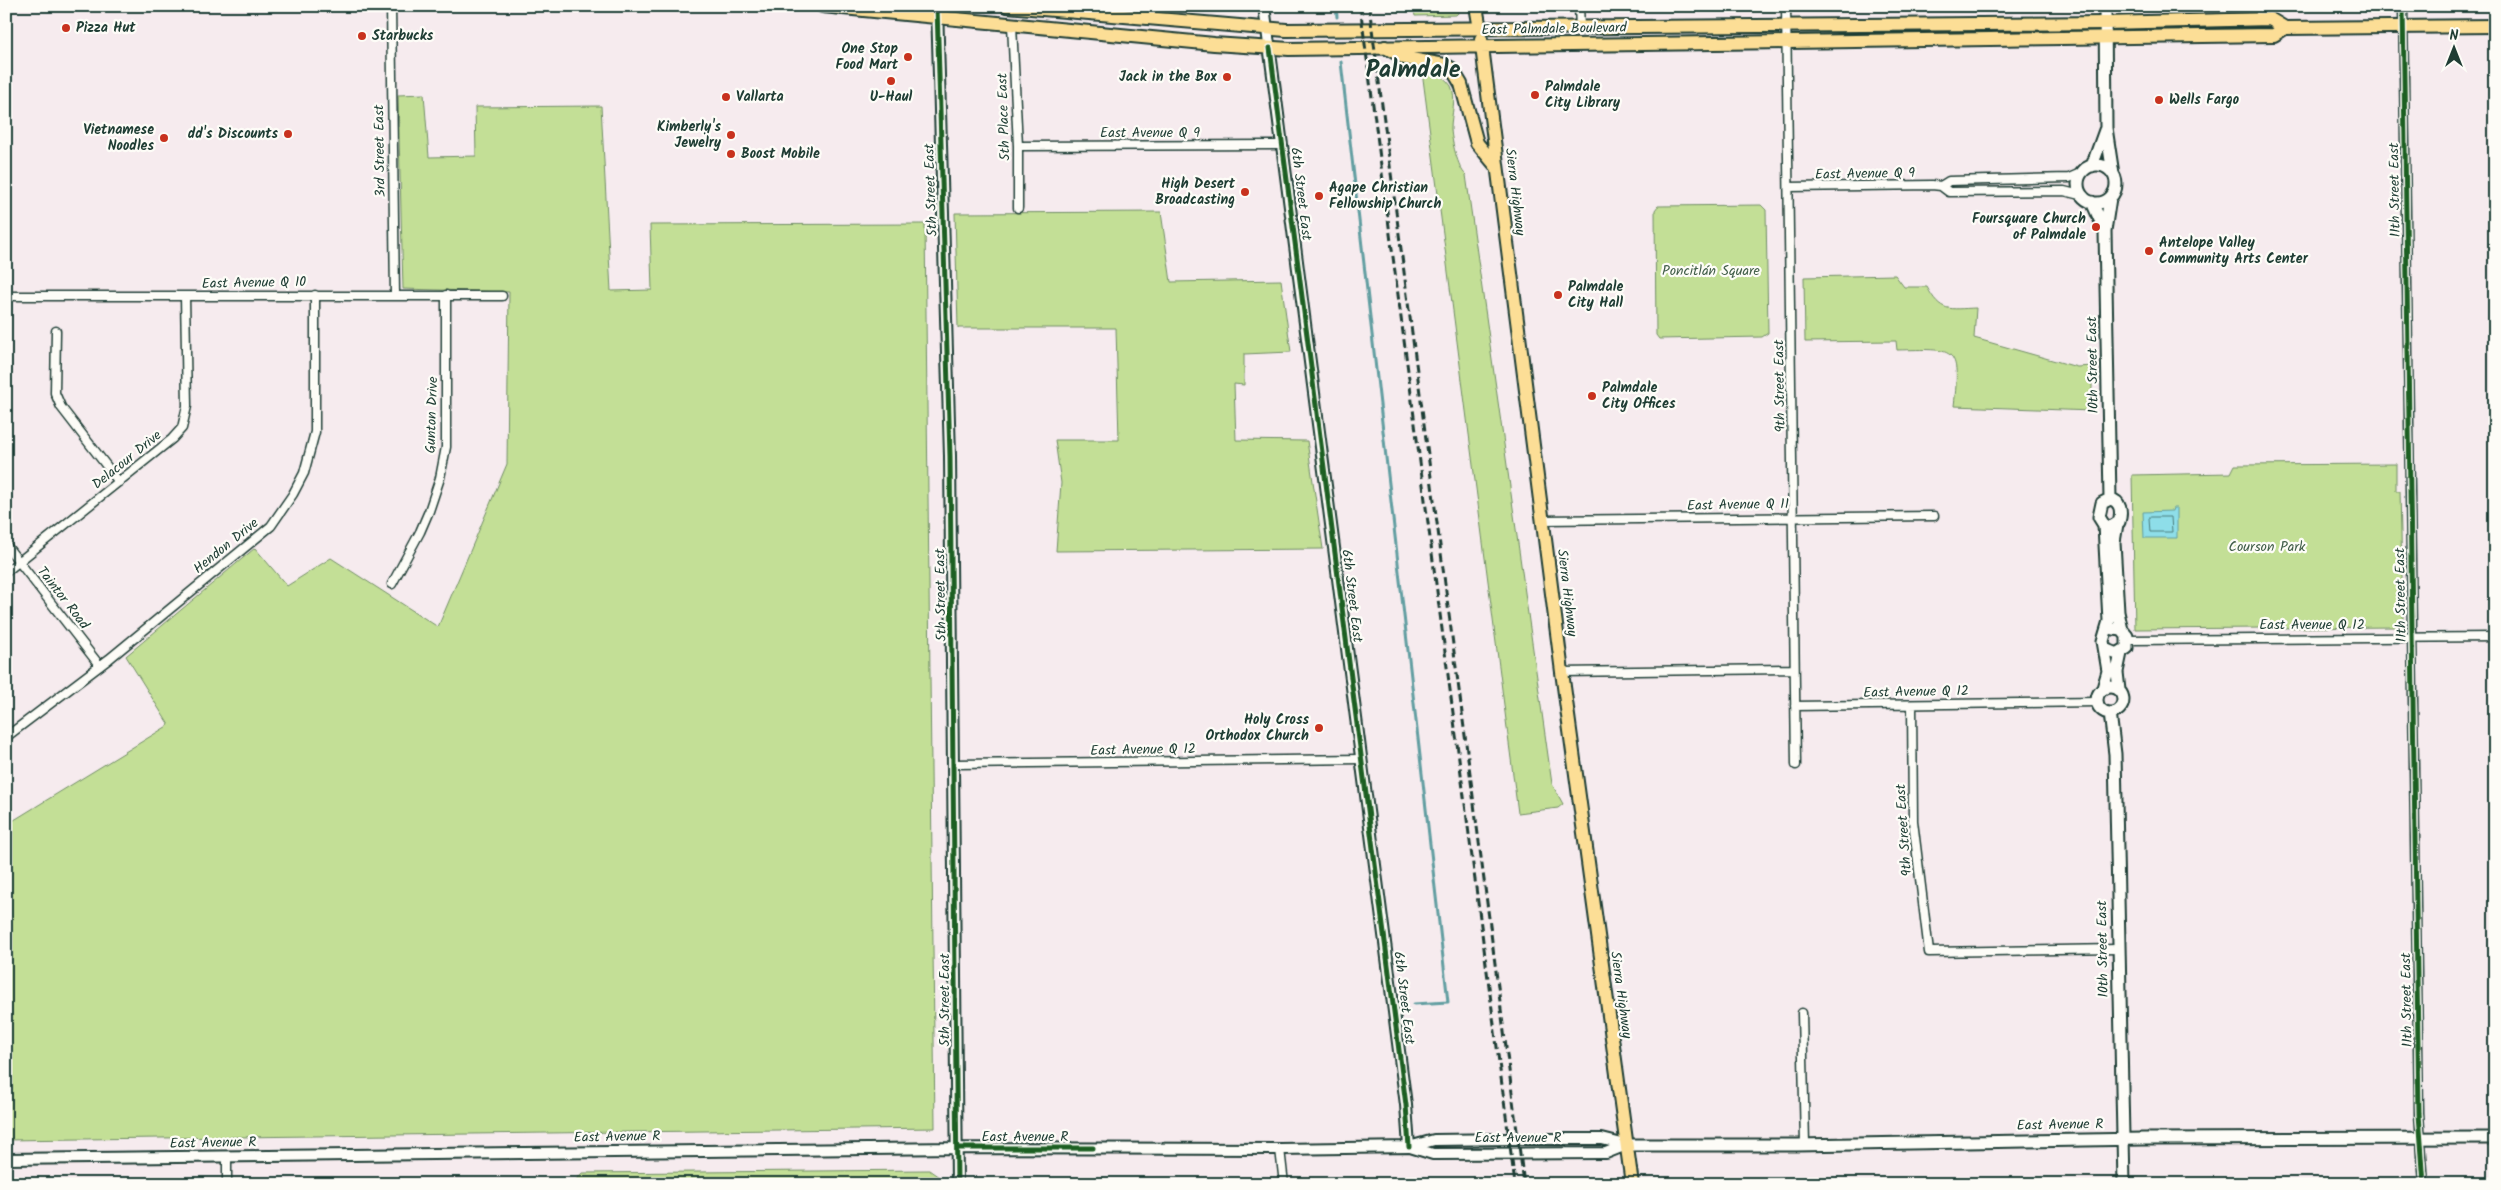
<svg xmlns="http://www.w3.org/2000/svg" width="2501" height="1190" viewBox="0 0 2501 1190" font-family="Kalam,sans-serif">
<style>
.built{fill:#eed7e3}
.green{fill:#c3df96;stroke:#718e65}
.water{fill:#8edee9;stroke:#629ea1}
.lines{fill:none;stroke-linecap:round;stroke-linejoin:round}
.shore{stroke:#4b7d7c;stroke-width:1}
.stream{stroke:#629ea1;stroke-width:3}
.minor-casing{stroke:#1f3d34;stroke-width:11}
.tertiary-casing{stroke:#1f3d34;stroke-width:14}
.secondary-casing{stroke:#1f3d34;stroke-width:15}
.primary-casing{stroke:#1f3d34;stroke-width:16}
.trunk-casing{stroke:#1f3d34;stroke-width:16}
.minor{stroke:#fdfcf7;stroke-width:8}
.tertiary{stroke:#fdfcf7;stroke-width:10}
.secondary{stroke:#fdfcf7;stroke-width:11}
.primary{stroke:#fcde96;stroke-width:12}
.trunk{stroke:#fcde96;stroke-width:12}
.rail{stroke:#1f3d34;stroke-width:3;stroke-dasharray:8 4;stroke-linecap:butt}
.cycleway-casing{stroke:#fdfcf7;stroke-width:8}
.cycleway{stroke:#1b5e20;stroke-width:5}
.poi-dot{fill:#c8321e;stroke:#fdfcf7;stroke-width:2}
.labels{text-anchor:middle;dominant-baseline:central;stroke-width:4.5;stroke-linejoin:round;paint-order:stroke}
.poi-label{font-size:14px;font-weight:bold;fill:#1f3d34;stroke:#fdfcf7;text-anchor:start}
.street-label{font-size:14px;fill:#1f3d34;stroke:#fdfcf7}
.park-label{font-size:14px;fill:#405d48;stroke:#fdfcf7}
.town-label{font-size:24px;font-weight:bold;fill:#1f3d34;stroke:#fdfcf7}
</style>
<rect width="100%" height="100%" fill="#f6ebee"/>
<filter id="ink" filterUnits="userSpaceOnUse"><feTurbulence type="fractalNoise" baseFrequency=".02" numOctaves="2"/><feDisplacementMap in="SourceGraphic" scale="10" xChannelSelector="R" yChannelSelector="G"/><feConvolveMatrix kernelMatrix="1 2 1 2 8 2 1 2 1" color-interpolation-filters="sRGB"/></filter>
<g filter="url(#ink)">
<path class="built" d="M389,1177L576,1180V1184H389Z"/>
<path class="green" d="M1413,6H1458V13L1456,15L1415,16Z
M1422,71L1437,72C1441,76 1448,81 1451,86C1457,98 1451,115 1451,128C1451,139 1458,169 1466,175L1552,784L1563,804L1558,808L1518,813Z
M424,94L429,157L476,156L475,107L601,106L611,291L652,290L650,225L925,224L935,1128L6,1140V825L169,725L126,656L255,548L287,586L331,558L438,627L507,464L509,292L403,289L398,95Z
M1761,205L1766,210L1768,333L1762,337L1659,339L1656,335L1655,210L1658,206Z
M1161,212L1171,282L1281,280L1291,352L1244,354V385L1234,384L1236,440L1307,441L1323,549L1056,551L1061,483L1055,440H1119L1116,328H958L955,213Z
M1895,275L1904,287H1927C1941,313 1949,309 1976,308L1974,338L2077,367L2092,366V411L1954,406C1961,345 1955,349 1897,350L1896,341L1805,342L1804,277Z
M2396,464V491H2400L2403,619L2397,627L2135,629L2132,475L2231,473L2235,465Z
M929,1170L939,1177V1184H576V1180L582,1173Z"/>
<path class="water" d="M2173,508H2177V538H2144L2143,512L2172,511Z"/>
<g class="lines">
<path class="shore" d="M2151,517H2171L2172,532H2150L2149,519Z"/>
<path class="stream" d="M1336,6L1337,17
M1341,62L1448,1002L1414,1004"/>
<g class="minor-casing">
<path id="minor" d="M391,6L395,295
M1579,6L1580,28
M1786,6L1796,765
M2260,6V19
M2403,6L2419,1114L2424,1184
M1012,25L1018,146V208
M1018,146L1283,145
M1941,186L1949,181L2069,178L2083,172
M1789,187L1932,185L1941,186L1949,192L2064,191L2084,196
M6,296H502
M56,331L55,393L61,407L119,482
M1542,520L1934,516
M6,545L100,666
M6,572L172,439L182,428L187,406L185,296
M392,584L420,532L429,511L440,478L446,447V295
M2129,640L2495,637
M1562,672L1794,669
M1912,705L1913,821L1929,952L2118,949
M1795,706L2097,702
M6,737L109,659L271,526L293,494L304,473L315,432V295
M954,764L1362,759
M1802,1013L1805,1144
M1280,1149L1284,1184
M227,1158V1184"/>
</g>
<g class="tertiary-casing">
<path id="tertiary" d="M937,6L950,456L957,1184
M1264,6L1406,1105L1409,1147
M1410,1147L1433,1154L1606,1153L1626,1145
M6,1159L957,1148L1280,1149L1409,1147L1434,1140L1509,1139H1602L1626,1145"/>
</g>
<g class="secondary-casing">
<path id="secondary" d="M2105,6L2106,128L2113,174
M2078 184a19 19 0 1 1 38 0a19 19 0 1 1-38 0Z
M2092,166L2105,130
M2110,198L2105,231L2110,499
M2092,202L2105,231
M2110,499C2121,501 2122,512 2119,522L2111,527L2104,525L2099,517L2102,503Z
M2117,524L2114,542L2118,612L2122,630
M2105,649L2117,654L2127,648V636L2122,630L2114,629
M2097 700a13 13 0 1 1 26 0a13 13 0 1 1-26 0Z
M2103,688L2108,671L2103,641L2109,621L2104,525
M2119,690L2117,672L2121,653
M2110,713L2115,754L2124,1184
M1626,1145H1797L2143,1139L2495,1138"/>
</g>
<g class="primary-casing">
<path id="primary" d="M1476,6L1480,29"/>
</g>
<g class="trunk-casing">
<path id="trunk" d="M822,6L1214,44L1289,49L2274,35L2285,28
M1007,6L1286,30L2105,23L2270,19L2285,28L2495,26
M1481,39L1562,672L1632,1184
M1385,47L1405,58L1445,65L1452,69L1461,84L1477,143L1496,166"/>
</g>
<use href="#minor" class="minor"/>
<use href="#tertiary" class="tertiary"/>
<use href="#secondary" class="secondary"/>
<use href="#primary" class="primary"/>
<use href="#trunk" class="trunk"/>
<path class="rail" d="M1360,6L1515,1184
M1369,6L1524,1184"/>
<g class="cycleway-casing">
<path id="cycleway" d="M937,6L950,456L957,1184
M2403,6L2419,1114L2424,1184
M1270,48L1406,1105L1409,1147
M957,1148H1093"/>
</g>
<use href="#cycleway" class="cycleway"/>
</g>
</g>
<g class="poi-dot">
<circle cx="66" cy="28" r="5"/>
<circle cx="362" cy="36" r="5"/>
<circle cx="908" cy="57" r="5"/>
<circle cx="1227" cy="77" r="5"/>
<circle cx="891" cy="81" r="5"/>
<circle cx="1535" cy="95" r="5"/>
<circle cx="726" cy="97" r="5"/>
<circle cx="2159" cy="100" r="5"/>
<circle cx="288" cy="134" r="5"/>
<circle cx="731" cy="135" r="5"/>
<circle cx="164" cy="138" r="5"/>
<circle cx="731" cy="154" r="5"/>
<circle cx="1245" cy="192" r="5"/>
<circle cx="1319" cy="196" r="5"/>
<circle cx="2096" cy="227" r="5"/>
<circle cx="2149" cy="251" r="5"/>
<circle cx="1558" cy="295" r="5"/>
<circle cx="1592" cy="396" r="5"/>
<circle cx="1319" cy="728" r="5"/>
</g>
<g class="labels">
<g class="poi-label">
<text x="76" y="28">Pizza Hut</text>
<text x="372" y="36">Starbucks</text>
<text x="898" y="49" text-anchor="end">One Stop<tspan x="898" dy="16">Food Mart</tspan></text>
<text x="1217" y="77" text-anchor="end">Jack in the Box</text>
<text x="1545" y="87">Palmdale<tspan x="1545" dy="16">City Library</tspan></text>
<text x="736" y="97">Vallarta</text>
<text x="891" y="97" text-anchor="middle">U-Haul</text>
<text x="2169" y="100">Wells Fargo</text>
<text x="721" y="127" text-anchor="end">Kimberly's<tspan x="721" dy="16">Jewelry</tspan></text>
<text x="154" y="130" text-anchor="end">Vietnamese<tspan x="154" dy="16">Noodles</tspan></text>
<text x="278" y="134" text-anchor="end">dd's Discounts</text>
<text x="741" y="154">Boost Mobile</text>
<text x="1235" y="184" text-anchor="end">High Desert<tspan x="1235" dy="16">Broadcasting</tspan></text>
<text x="1329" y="188">Agape Christian<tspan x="1329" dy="16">Fellowship Church</tspan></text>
<text x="2086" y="219" text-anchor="end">Foursquare Church<tspan x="2086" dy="16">of Palmdale</tspan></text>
<text x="2159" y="243">Antelope Valley<tspan x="2159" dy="16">Community Arts Center</tspan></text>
<text x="1568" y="287">Palmdale<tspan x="1568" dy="16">City Hall</tspan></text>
<text x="1602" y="388">Palmdale<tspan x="1602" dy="16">City Offices</tspan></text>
<text x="1309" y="720" text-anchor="end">Holy Cross<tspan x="1309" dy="16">Orthodox Church</tspan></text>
</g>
<g class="street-label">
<text transform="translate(1554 29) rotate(-1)">East Palmdale Boulevard</text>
<text transform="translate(1004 117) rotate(-92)">5th Place East</text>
<text x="1150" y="133">East Avenue Q 9</text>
<text transform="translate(380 151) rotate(-91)">3rd Street East</text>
<text transform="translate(1865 174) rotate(-1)">East Avenue Q 9</text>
<text transform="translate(931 190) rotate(-92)">5th Street East</text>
<text transform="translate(2395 190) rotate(-91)">11th Street East</text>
<text transform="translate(1515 192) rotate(83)">Sierra Highway</text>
<text transform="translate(1301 194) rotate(83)">6th Street East</text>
<text transform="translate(254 283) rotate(-1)">East Avenue Q 10</text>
<text transform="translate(2093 365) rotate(-91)">10th Street East</text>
<text transform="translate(1780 386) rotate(-91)">9th Street East</text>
<text transform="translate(432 415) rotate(-88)">Gunton Drive</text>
<text transform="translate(127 460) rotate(-39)">Delacour Drive</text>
<text transform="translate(1738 505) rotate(-1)">East Avenue Q 11</text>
<text transform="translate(226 546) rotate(-39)">Hendon Drive</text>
<text transform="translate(1567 593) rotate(83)">Sierra Highway</text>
<text transform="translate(941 595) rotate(-91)">5th Street East</text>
<text transform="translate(2401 595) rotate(-91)">11th Street East</text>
<text transform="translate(1352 596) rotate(83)">6th Street East</text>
<text transform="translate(63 598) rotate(52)">Taintor Road</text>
<text x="2312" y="625">East Avenue Q 12</text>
<text transform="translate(1916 692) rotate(-1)">East Avenue Q 12</text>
<text transform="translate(1143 750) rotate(-1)">East Avenue Q 12</text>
<text transform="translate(1904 830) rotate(-94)">9th Street East</text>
<text transform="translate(2103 949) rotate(-91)">10th Street East</text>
<text transform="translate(1621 995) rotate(82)">Sierra Highway</text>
<text transform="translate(1404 998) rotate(83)">6th Street East</text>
<text transform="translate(945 1000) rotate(-90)">5th Street East</text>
<text transform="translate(2407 1000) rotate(-91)">11th Street East</text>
<text transform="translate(2060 1125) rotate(-1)">East Avenue R</text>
<text transform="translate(617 1137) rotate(-1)">East Avenue R</text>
<text x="1025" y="1137">East Avenue R</text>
<text x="1518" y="1138">East Avenue R</text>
<text transform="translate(213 1143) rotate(-1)">East Avenue R</text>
</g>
<g class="park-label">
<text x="1711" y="271">Poncitlán Square</text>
<text x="2267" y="547">Courson Park</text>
</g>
<g class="town-label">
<text x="1413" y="70">Palmdale</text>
</g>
</g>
<rect width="2501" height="1190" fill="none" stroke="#fdfcf7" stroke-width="25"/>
<rect x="12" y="12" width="2476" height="1165" fill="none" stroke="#1f3d34" stroke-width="2" filter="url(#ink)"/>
<g transform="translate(2454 48)" stroke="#fdfcf7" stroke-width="4" paint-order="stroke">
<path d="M0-4L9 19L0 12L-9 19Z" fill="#1f3d34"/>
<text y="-8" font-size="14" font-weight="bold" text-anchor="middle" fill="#1f3d34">N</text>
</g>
</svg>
